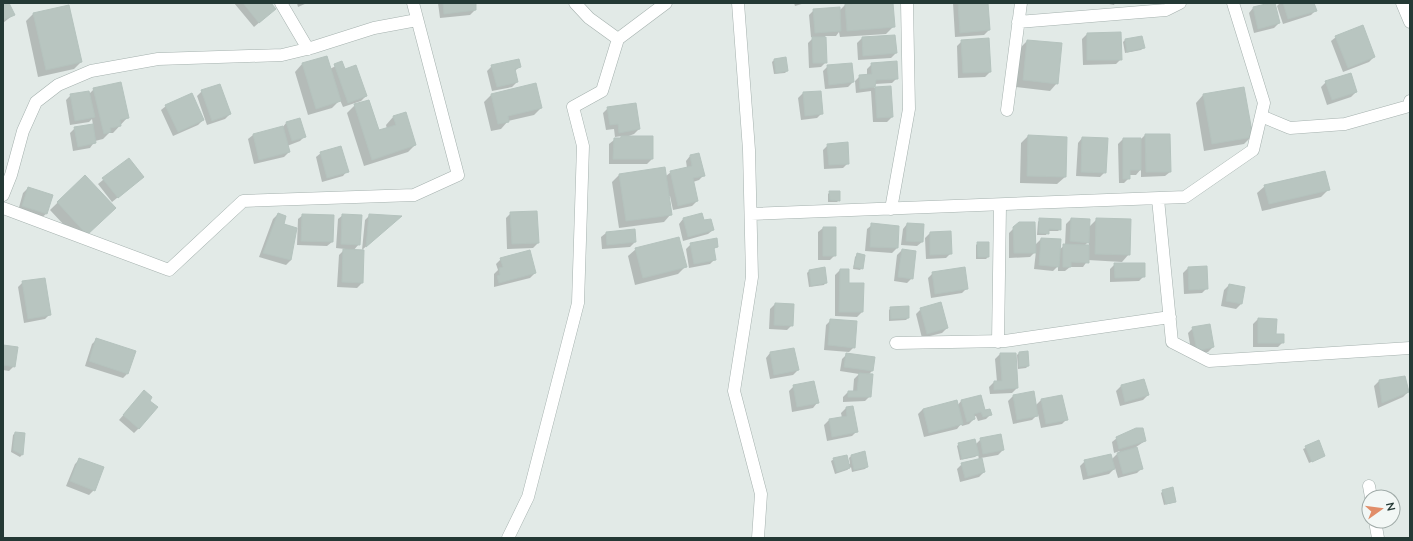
<svg xmlns="http://www.w3.org/2000/svg" width="1413" height="541" viewBox="0 0 1413 541" font-family="Lato,sans-serif">
<style>
.shadow{fill:#0003;fill-rule:evenodd}
.building{fill:#b8c5c0;stroke:#b5c3be}
.lines{fill:none;stroke-linecap:round;stroke-linejoin:round}
.street-casing{stroke:#a5b1ae;stroke-width:13}
.street{stroke:#fff;stroke-width:12}
</style>
<rect width="100%" height="100%" fill="#e2eae7"/>
<path class="shadow" d="M3,3H8L13,15L3,23Z
M234,3H269V14L254,27Z
M297,3H307L298,7Z
M438,3H475V10L470,15L440,18Z
M794,3H805L795,6Z
M872,3H892L894,26L886,34L840,37L839,32L836,36H825L826,62L821,67L809,68L808,43L814,37H811L809,15L814,10L839,11L845,5Z
M953,3H987L989,30L984,35L955,37Z
M1104,3H1115L1114,5Z
M1280,3H1313L1316,10L1311,15L1283,24L1277,6Z
M69,6L81,62L74,69L38,77L26,21L33,14Z
M1253,8L1279,23L1274,28L1254,33L1249,13Z
M1087,34L1121,59L1116,64L1083,65L1082,39Z
M1336,37L1374,57L1369,62L1343,72L1331,41Z
M862,38L896,53L891,58L858,60L857,43Z
M1125,40L1143,48L1141,50L1125,53L1123,42Z
M962,41L990,72L985,77L958,78L957,46Z
M1027,41L1057,83L1050,91L1016,87L1020,48Z
M326,57L330,69L341,63L344,70L366,96L361,101L343,107L340,100L332,108L308,115L295,72L302,64Z
M774,60L787,71L785,73L774,74L772,62Z
M872,64L897,78L892,83L875,84L874,88L890,87L892,117L887,122H873L871,91L856,93L855,81L860,76L867,75V69Z
M492,66L519,67L514,72L517,82L512,87L492,91L487,71Z
M828,66L853,82L848,87L825,89L823,71Z
M1326,82L1356,92L1351,97L1327,105L1321,87Z
M94,89L128,117L113,133H109L103,139L95,141L90,148L73,151L70,133L75,128L93,125L92,119L89,122L70,125L66,100L71,95L89,94Z
M202,91L230,114L225,119L207,125L197,96Z
M803,93L822,113L817,118L801,120L798,98Z
M491,95L541,108L534,115L508,121L501,129L491,131L484,102Z
M1203,95L1252,136L1244,144L1204,151L1196,103Z
M355,105L378,132L387,129L386,125L393,117L405,114L415,145L408,152L364,166L347,113Z
M166,106L203,120L198,125L173,136L161,110Z
M608,108L639,129L634,134L626,137H652V159L647,164H609V144L614,140L619,139L622,136L615,137L614,129L606,130L603,113Z
M286,123L305,136L300,141L287,146L289,152L284,157L254,164L248,139L253,135L282,128Z
M1145,135L1170,172L1165,176L1141,177V169L1136,175H1129V178L1124,183H1119L1118,144L1123,139H1140V140Z
M1028,136L1065,177L1057,184L1020,183L1021,143Z
M1082,138L1105,172L1100,177L1076,176L1078,143Z
M828,145L848,163L843,168L824,169L823,150Z
M321,153L347,171L343,176L322,182L316,157Z
M690,156L703,176L699,180L693,182L697,201L692,206L673,210L670,196H668L671,214L664,222L619,228L612,182L619,175L666,176L671,172L687,168L686,161Z
M129,159L143,177L112,202L98,184Z
M85,176L107,215L79,241L50,210Z
M1265,186L1328,190L1321,197L1262,211L1257,193Z
M28,188L46,214L41,218L18,211L23,193Z
M830,192L839,200L837,202H828V194Z
M511,213L538,243L533,248L507,249L506,218Z
M278,214L283,224L295,228L291,260L286,265L259,257L273,219Z
M303,215L332,242L327,246L297,245L298,219Z
M343,215L359,244L353,251H363L362,283L357,288L337,287L339,255L345,249L336,248L338,219Z
M370,215L395,221L362,250L365,220Z
M683,219L703,222L713,230L708,234L683,241L679,224Z
M1040,219L1060,229L1058,231H1048L1046,235H1037L1038,222Z
M1071,219L1089,227L1097,219L1129,254L1122,262L1088,260L1083,267H1070L1065,271H1058V266L1053,271L1034,269L1036,251L1030,257L1009,258V233L1019,223L1035,245L1041,239L1060,249L1065,245L1066,224ZM1089,241V246H1084Z
M907,224L922,242L917,246L901,245L903,229Z
M872,225L897,248L892,253L865,251L867,229Z
M823,228L835,255L830,260H818V232Z
M634,230L635,242L630,247L602,249L601,237L606,233Z
M930,233L951,253L946,258L926,259L925,238Z
M978,243L988,257L986,259H976V245Z
M691,244L717,246L713,250L715,259L710,264L689,268L686,249Z
M636,249L685,267L678,274L635,285L628,256Z
M902,250L912,278L907,283L894,281L897,255Z
M857,255L862,268L860,270L853,269L855,257Z
M501,259L535,273L530,278L494,287V274L498,270L496,264Z
M1115,264L1144,276L1139,281L1110,282V269Z
M1188,268L1207,288L1202,293L1184,294L1183,273Z
M824,269L826,282L824,285L809,287L807,273L809,271Z
M840,270L862,312L857,317L835,316V275Z
M933,273L967,288L962,293L931,298L928,278Z
M23,282L50,314L45,319L24,323L18,287Z
M1229,285L1244,288L1241,304L1236,309L1221,306L1224,290Z
M775,304L792,325L787,330L769,329L770,309Z
M908,307V318L906,320L889,321V310L891,308Z
M921,309L947,328L942,333L922,338L916,314Z
M1258,319L1283,342L1278,347H1253V324Z
M831,320L854,347L849,352L824,350L826,325Z
M1193,328L1213,347L1208,352L1192,355L1188,333Z
M97,339L128,373L123,378L85,366L92,344Z
M3,346L14,366L9,371L3,370Z
M770,353L798,370L793,375L770,379L766,358Z
M1019,353L1028,366L1026,368L1018,369L1017,355Z
M847,354L873,370L868,375L870,396L865,401L843,402V397L848,392H853L854,379L859,374L840,371L842,359Z
M1000,354L1017,388L1012,393L990,394L989,387L994,382H997L995,359Z
M1379,381L1408,392L1403,397L1378,408L1374,386Z
M794,386L817,403L813,408L792,412L789,391Z
M1121,386L1148,395L1143,400L1120,406L1116,391Z
M1033,392L1035,406L1041,400L1066,420L1062,424L1041,428L1038,414L1032,420L1013,424L1008,401L1013,396Z
M140,396L139,428L134,433L119,420Z
M980,396L984,411L991,414L986,419L978,421L976,416L973,417L974,419L969,424L962,426L961,424L957,429L924,437L918,414L923,409L957,406L961,401Z
M852,407L857,431L852,436L827,441L824,425L829,420L842,418L841,413L846,408Z
M15,433L24,434L22,455L20,457L11,452L13,435Z
M1117,438L1145,441L1136,447L1142,468L1137,473L1118,478L1115,468L1109,474L1083,480L1080,466L1085,461L1112,459L1120,451L1114,453L1112,442Z
M981,439L1003,450L998,455L981,458L984,472L979,477L960,482L957,469L962,464L979,460L978,454L975,457L960,460L957,446L959,444L975,445Z
M1318,442L1324,456L1309,463L1303,449Z
M864,453L867,467L865,469L852,472L851,467L847,470L835,474L831,461L834,459L848,464H850L849,458L851,456Z
M80,459L94,490L89,495L66,486L75,464Z
M1163,491L1175,501L1172,503L1164,505L1161,493Z"/>
<path class="building" d="M3,3H9L15,15L3,20Z
M243,3H271L276,9L259,23Z
M443,3H476V10L444,14Z
M860,3H893L895,27L847,31L845,4Z
M958,3H988L990,30L960,33Z
M1270,3H1275L1280,23L1258,29L1253,7Z
M1283,3H1314L1317,11L1288,19Z
M69,5L82,62L46,70L33,13Z
M840,7L841,31L815,33L813,9Z
M1363,25L1375,57L1348,68L1335,36Z
M1121,32L1122,60H1087V33Z
M895,35L897,53L863,56L862,37Z
M1142,36L1145,48L1127,52L1125,39Z
M812,37H826L827,63H813Z
M989,38L991,72L963,73L961,40Z
M1027,40L1062,43L1058,84L1023,80Z
M327,56L341,101L316,109L302,63Z
M786,57L788,71L776,73L774,59Z
M519,59L521,67L515,69L518,82L497,87L491,65Z
M342,61L345,69L356,65L367,96L348,103L334,64Z
M897,61L898,79L876,80L875,87L860,89L859,75L872,74L871,63Z
M852,63L854,82L829,85L827,65Z
M1351,73L1357,92L1332,100L1325,81Z
M121,82L129,118L120,120L121,126L110,128L111,132L104,134L93,88Z
M536,83L542,108L508,116L509,122L498,124L491,94Z
M220,84L231,114L212,121L201,90Z
M891,86L893,117L877,118L875,87Z
M1244,87L1253,137L1212,144L1203,94Z
M89,91L95,117L75,121L70,94Z
M821,91L823,114L805,116L803,92Z
M192,93L204,120L178,132L165,105Z
M369,100L379,130L396,125L393,116L406,112L416,145L372,160L354,104Z
M636,103L640,129L619,133L618,124L610,125L607,107Z
M300,118L306,137L292,141L286,122Z
M93,124L96,143L78,147L74,127Z
M283,126L290,152L259,160L253,134Z
M1145,134H1170L1171,172H1146Z
M1028,135L1067,137L1066,177L1027,176Z
M621,136H653V159H613L614,138H621Z
M1082,137L1108,138L1106,173L1081,172Z
M1123,138H1141V170H1130V179H1123Z
M848,142L849,164L829,165L827,144Z
M341,146L349,172L327,178L320,152Z
M699,153L705,176L693,178L698,201L678,206L670,171L692,166L690,155Z
M129,158L144,177L118,198L102,178Z
M665,167L672,215L626,221L619,174Z
M1325,171L1330,190L1269,204L1264,185Z
M85,175L116,208L87,235L57,202Z
M28,187L53,195L47,214L22,206Z
M829,191H840V201L830,200Z
M537,211L539,243L512,244L510,212Z
M278,213L286,216L284,224L297,228L291,260L263,253Z
M702,213L704,220L711,219L714,230L688,237L683,218Z
M302,214L334,215L333,242L301,241Z
M342,214L362,215L360,245L341,244Z
M369,214L402,216L366,247Z
M1039,218L1061,219V230L1049,229V234L1039,233Z
M1071,218L1090,219L1089,243L1070,241Z
M1096,218L1131,219L1130,255L1095,254Z
M1019,222H1035L1036,253H1014L1013,227Z
M871,223L899,226L898,248L870,247Z
M907,223L924,224L923,242L906,241Z
M823,227H836V256H823Z
M635,229L636,242L607,245L606,232Z
M951,231L952,254L930,255V232Z
M679,237L687,267L643,278L635,248Z
M717,238L718,247L714,248L716,260L694,264L690,243Z
M1041,238L1061,239L1059,267L1039,265Z
M977,242H989V257H978Z
M1063,244L1089,245V263L1071,262V267H1063Z
M343,249L364,250L363,283L342,282Z
M902,249L916,251L913,279L898,277Z
M530,250L536,273L499,283L497,276L500,275L499,268L503,267L500,258Z
M857,253L865,255L863,269L854,267Z
M1114,263H1145V277L1115,278Z
M1207,266L1208,289L1189,290L1188,267Z
M825,267L827,283L811,286L809,270Z
M965,267L968,289L935,294L932,272Z
M840,269H849V283H864L863,312H839Z
M45,278L51,315L28,319L22,281Z
M1229,284L1245,287L1242,304L1226,301Z
M941,302L948,328L927,334L920,308Z
M775,303L794,304L793,326L774,325Z
M909,306V318L891,319L890,307Z
M1258,318L1277,319L1276,334H1284V343H1258Z
M830,319L857,321L855,348L828,345Z
M1210,324L1214,347L1197,351L1192,327Z
M96,338L136,351L128,374L89,361Z
M3,345L18,347L15,367L3,365Z
M794,348L799,370L774,375L770,352Z
M1028,351L1029,366L1019,367V352Z
M846,353L875,357L873,371L844,367Z
M1000,353H1016L1018,388L994,390V381H1002Z
M859,373L873,374L871,397H848V391H857Z
M1405,376L1409,392L1382,403L1379,380Z
M1144,379L1149,395L1125,402L1121,385Z
M814,381L819,403L797,407L793,385Z
M144,390L152,397L150,401L158,407L139,429L123,415Z
M1034,391L1038,416L1017,420L1013,395Z
M981,395L985,410L990,409L992,415L983,417L981,412L974,414L975,419L967,422L961,400Z
M1062,395L1068,420L1046,424L1041,399Z
M957,400L963,424L929,433L923,409Z
M853,406L858,432L832,437L829,419L847,416L846,407Z
M1136,428H1143L1146,441L1119,449L1116,437Z
M15,432L25,433L23,455L13,450Z
M1001,434L1004,450L983,454L980,438Z
M975,439L979,455L962,459L958,443Z
M1319,440L1325,456L1312,462L1305,446Z
M1137,447L1143,469L1123,474L1117,453Z
M865,451L868,467L854,470L851,455Z
M1111,454L1115,469L1088,476L1084,460Z
M847,455L850,468L837,472L833,458Z
M79,458L104,467L95,491L70,481Z
M982,458L985,472L965,478L961,463Z
M1173,487L1176,502L1166,504L1162,490Z"/>
<g class="lines">
<g class="street-casing">
<path id="street" d="M281,3L308,49
M575,3L589,18L618,39
M738,3L749,150L752,277L734,391L761,494L758,538
M1402,3L1410,22
M1018,22L1166,10L1180,3
M1007,110L1021,3
M1261,116L1290,128L1345,124L1409,106L1410,101
M3,195L11,175L23,131L36,102L58,85L91,71L158,59L282,55L311,48L374,28L417,20
M1158,199L1172,342L1209,361L1410,348
M3,208L169,270L243,201L414,195L458,175L413,3
M891,209L909,109L907,3
M751,214L1185,197L1253,150L1264,103L1233,3
M998,342L1000,206
M896,343L1005,341L1170,317
M1369,486L1371,497
M1375,521L1378,538
M508,538L528,497L578,303L583,146L573,107L602,91L618,39L666,3"/>
</g>
<use href="#street" class="street"/>
</g>
<rect width="1413" height="541" fill="none" stroke="#243935" stroke-width="8"/>
<g transform="translate(1381 509) rotate(76)"><circle r="19" fill="#f2f7f5" stroke="#a0aba8"/>
<path d="M0-3L7 15L0 10L-7 15Z" fill="#e18d69"/>
<text y="-6" font-size="11" font-weight="bold" text-anchor="middle" fill="#243935">N</text>
</g>
</svg>
